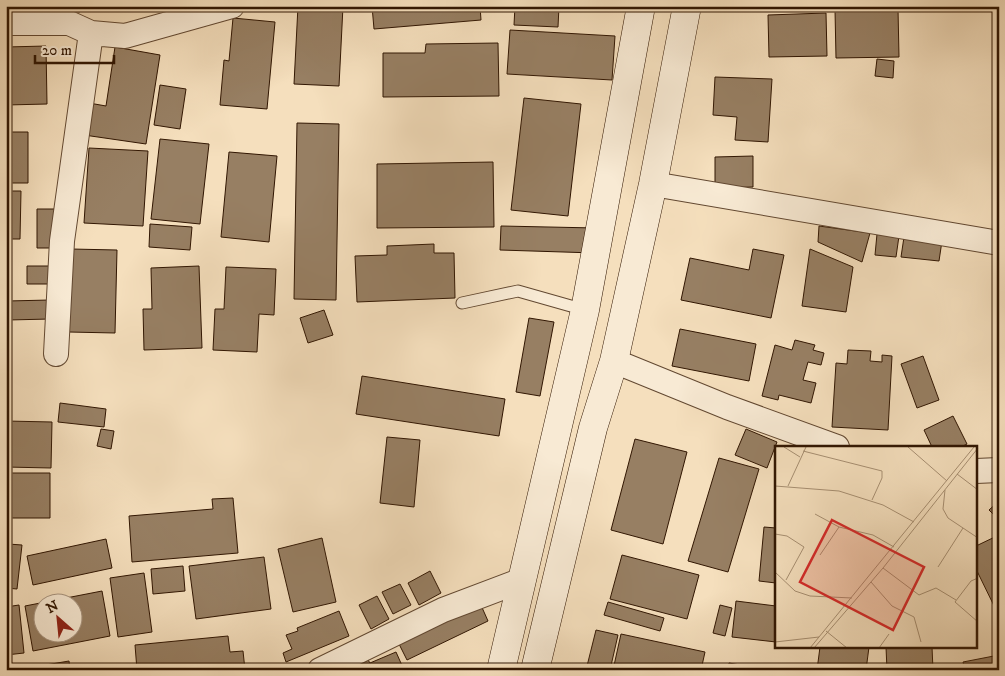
<svg xmlns="http://www.w3.org/2000/svg" width="1005" height="676" viewBox="0 0 1005 676" font-family="'IM FELL DW Pica',serif">
<style>
.building{fill:#977f63;stroke:#311602;fill-rule:evenodd}
.lines{fill:none;stroke-linecap:round;stroke-linejoin:round}
.service-casing{stroke:#624831;stroke-width:13}
.minor-casing{stroke:#624831;stroke-width:26}
.secondary-casing{stroke:#311602;stroke-width:29}
.service{stroke:#f8ead4;stroke-width:11}
.minor{stroke:#f8ead4;stroke-width:24}
.secondary{stroke:#f8ead4;stroke-width:28}
.inset-road{fill:none;stroke:#a78f72;stroke-width:1}
.view{fill:#d62828;fill-opacity:0.15;stroke:#d62828;stroke-width:2.5}
.inset-edge{fill:none;stroke:#311602;stroke-width:2.5}
</style>
<rect width="100%" height="100%" fill="#f5dfbd"/>
<filter id="stains"><feTurbulence type="fractalNoise" baseFrequency=".004" numOctaves="4"/><feColorMatrix values="0 0 0 0 .2 0 0 0 0 .09 0 0 0 0 .02 0 0 0 .5 -.17"/></filter>
<radialGradient id="worn" r=".72"><stop offset=".6" stop-color="#630" stop-opacity="0"/><stop offset="1" stop-color="#630" stop-opacity=".3"/></radialGradient>
<path class="building" d="M13,6H80V12L13,13Z
M298,6H343L339,86L294,84Z
M372,6H480L481,20L374,29Z
M515,6H559L558,27L514,25Z
M898,9L899,57L836,58L835,10Z
M826,13L827,56L769,57L768,15Z
M233,18L275,22L267,109L220,105L224,60L229,61Z
M510,30L615,36L612,80L507,74Z
M498,43L499,96L383,97V53H425L426,44Z
M46,46L47,104L6,105V47Z
M115,47L160,55L146,144L84,135L89,103L106,106Z
M877,59L894,61L893,78L875,76Z
M715,77L772,79L768,142L735,140L737,117L713,115Z
M160,85L186,89L180,129L154,125Z
M524,98L581,104L568,216L511,210Z
M297,123L339,124L336,300L294,299Z
M6,132H28V183H6Z
M160,139L209,144L200,224L151,219Z
M89,148L148,151L143,226L84,223Z
M229,152L277,156L269,242L221,237Z
M753,156V187L715,188V157Z
M493,162L494,227L377,228V164Z
M6,191H21L20,239H6Z
M37,209H56V248H37Z
M150,224L192,227L190,250L149,247Z
M501,226L596,228L595,253L500,250Z
M819,226L870,233L862,262L818,242Z
M877,234L899,236L896,257L875,255Z
M904,237L942,241L939,261L901,257Z
M434,244V253H454L455,298L357,302L355,256L387,255V246Z
M71,249L117,250L115,333L69,332Z
M753,249L784,255L771,318L681,300L690,258L749,270Z
M810,249L853,267L846,312L802,306Z
M27,266H50V284H27Z
M199,266L202,348L144,350L143,309H152L151,268Z
M226,267L276,269L274,315L259,314L257,352L213,350L215,309H224Z
M50,300V319L8,320L7,301Z
M324,310L333,335L308,343L300,318Z
M529,318L554,322L540,396L516,392Z
M680,329L756,344L749,381L672,366Z
M795,340L815,345L813,350L824,353L821,365L808,362L803,380L816,383L811,403L779,395L778,400L762,396L775,345L792,350Z
M848,350L871,351L870,361L882,362V355L892,356L888,430L832,427L836,363L847,364Z
M923,356L939,400L917,408L901,364Z
M362,376L505,399L499,436L356,414Z
M60,403L106,409L104,427L58,422Z
M953,416L967,444L961,447H932L924,430Z
M6,421L52,422L51,468L6,467Z
M101,429L114,431L111,449L97,446Z
M746,429L777,442L767,468L735,455Z
M387,437L420,440L414,507L380,503Z
M635,439L687,452L663,544L611,530Z
M719,458L759,469L728,572L688,561Z
M6,473H50V518H6Z
M233,498L238,553L132,562L129,516L213,509L212,499Z
M999,501V520L989,510Z
M764,527L776,528V583L759,581Z
M999,535V616L976,569V546Z
M322,538L336,602L293,612L278,549Z
M106,539L112,568L33,585L27,556Z
M8,544L22,545L17,589L6,588Z
M622,555L699,575L687,619L610,599Z
M264,557L271,609L196,619L189,566Z
M183,566L185,591L153,594L151,569Z
M430,571L441,593L419,605L408,583Z
M144,573L152,632L118,637L110,578Z
M400,584L411,605L393,614L382,592Z
M102,591L110,636L33,651L25,606ZM42,604H72V634H42Z
M377,596L389,619L371,629L359,605Z
M736,601L776,606V642L732,637Z
M608,602L664,618L660,631L604,615Z
M480,603L488,621L407,660L398,642Z
M19,605L24,653L6,655V607Z
M720,605L732,608L725,636L713,633Z
M339,611L349,636L286,662L283,653L292,649L286,635L298,631L297,628Z
M596,630L618,635L610,670H586Z
M621,634L705,652L701,670H613Z
M228,636L230,652L243,651L245,670H137L135,645Z
M820,647H869L866,670H817Z
M886,647H932L933,670H887Z
M396,652L404,670H347L368,660L370,663Z
M999,655V670H965L963,662Z
M69,661L70,670H28V668Z
M729,663L768,670H728Z"/>
<g class="lines">
<g class="service-casing">
<path id="service" d="M462,303L518,291L585,310"/>
</g>
<g class="minor-casing">
<path id="minor" d="M6,23H69L91,33
M653,184L999,243
M56,354L62,241L91,33L125,36L232,6
M614,361L727,407L837,447
M976,471L999,470
M320,670L443,610L522,580"/>
</g>
<g class="secondary-casing">
<path id="secondary" d="M501,670L585,310L641,6
M535,670L593,428L614,361L653,184L687,6"/>
</g>
<use href="#service" class="service"/>
<use href="#minor" class="minor"/>
<use href="#secondary" class="secondary"/>
</g>
<g transform="translate(775 446)">
<rect width="202" height="202" fill="#f5dfbd"/>
<path class="inset-road" d="M9,1L25,11M133,1L172,35M28,5L107,25V32L97,54M182,28L203,44M0,40L64,45L108,59L139,76M13,40L31,1M170,44L168,63L173,72L203,92M40,68L64,81M0,88L12,90L29,101L11,134M45,109L64,81L98,89L119,101M163,121L188,82M108,122L144,149L161,142L181,154M0,126L20,145L35,150L77,152M203,132L196,135L180,156L203,176M96,136L117,160L139,171L146,196M51,185L72,202M0,196L44,191M35,202L199,1M39,202L108,122L203,2M104,202L114,188"/>
<path class="view" d="M57,74L149,121L118,184L25,136Z"/>
<rect width="202" height="202" class="inset-edge"/>
</g>
<rect width="1005" height="676" fill="none" stroke="#f5dfbd" stroke-width="25"/>
<rect x="8" y="8" width="990" height="661" fill="none" stroke="#311602" stroke-width="2.5"/>
<rect x="12" y="12" width="980" height="651" fill="none" stroke="#311602"/>
<g transform="translate(58 618) rotate(333)"><circle r="24" fill="#f8ead4" stroke="#a89580"/>
<path d="M0-4L9 19L0 12L-9 19Z" fill="#8f2418"/>
<text y="-8" font-size="14" font-weight="bold" text-anchor="middle" fill="#311602">N</text>
</g>
<path d="M35 55v8h79v-8" fill="none" stroke="#311602" stroke-width="2.5"/>
<text x="42" y="55" font-size="15" fill="#311602" stroke="#f8ead4" stroke-width="4" paint-order="stroke">20 m</text>
<rect width="100%" height="100%" filter="url(#stains)"/>
<rect width="100%" height="100%" fill="url(#worn)"/>
</svg>
